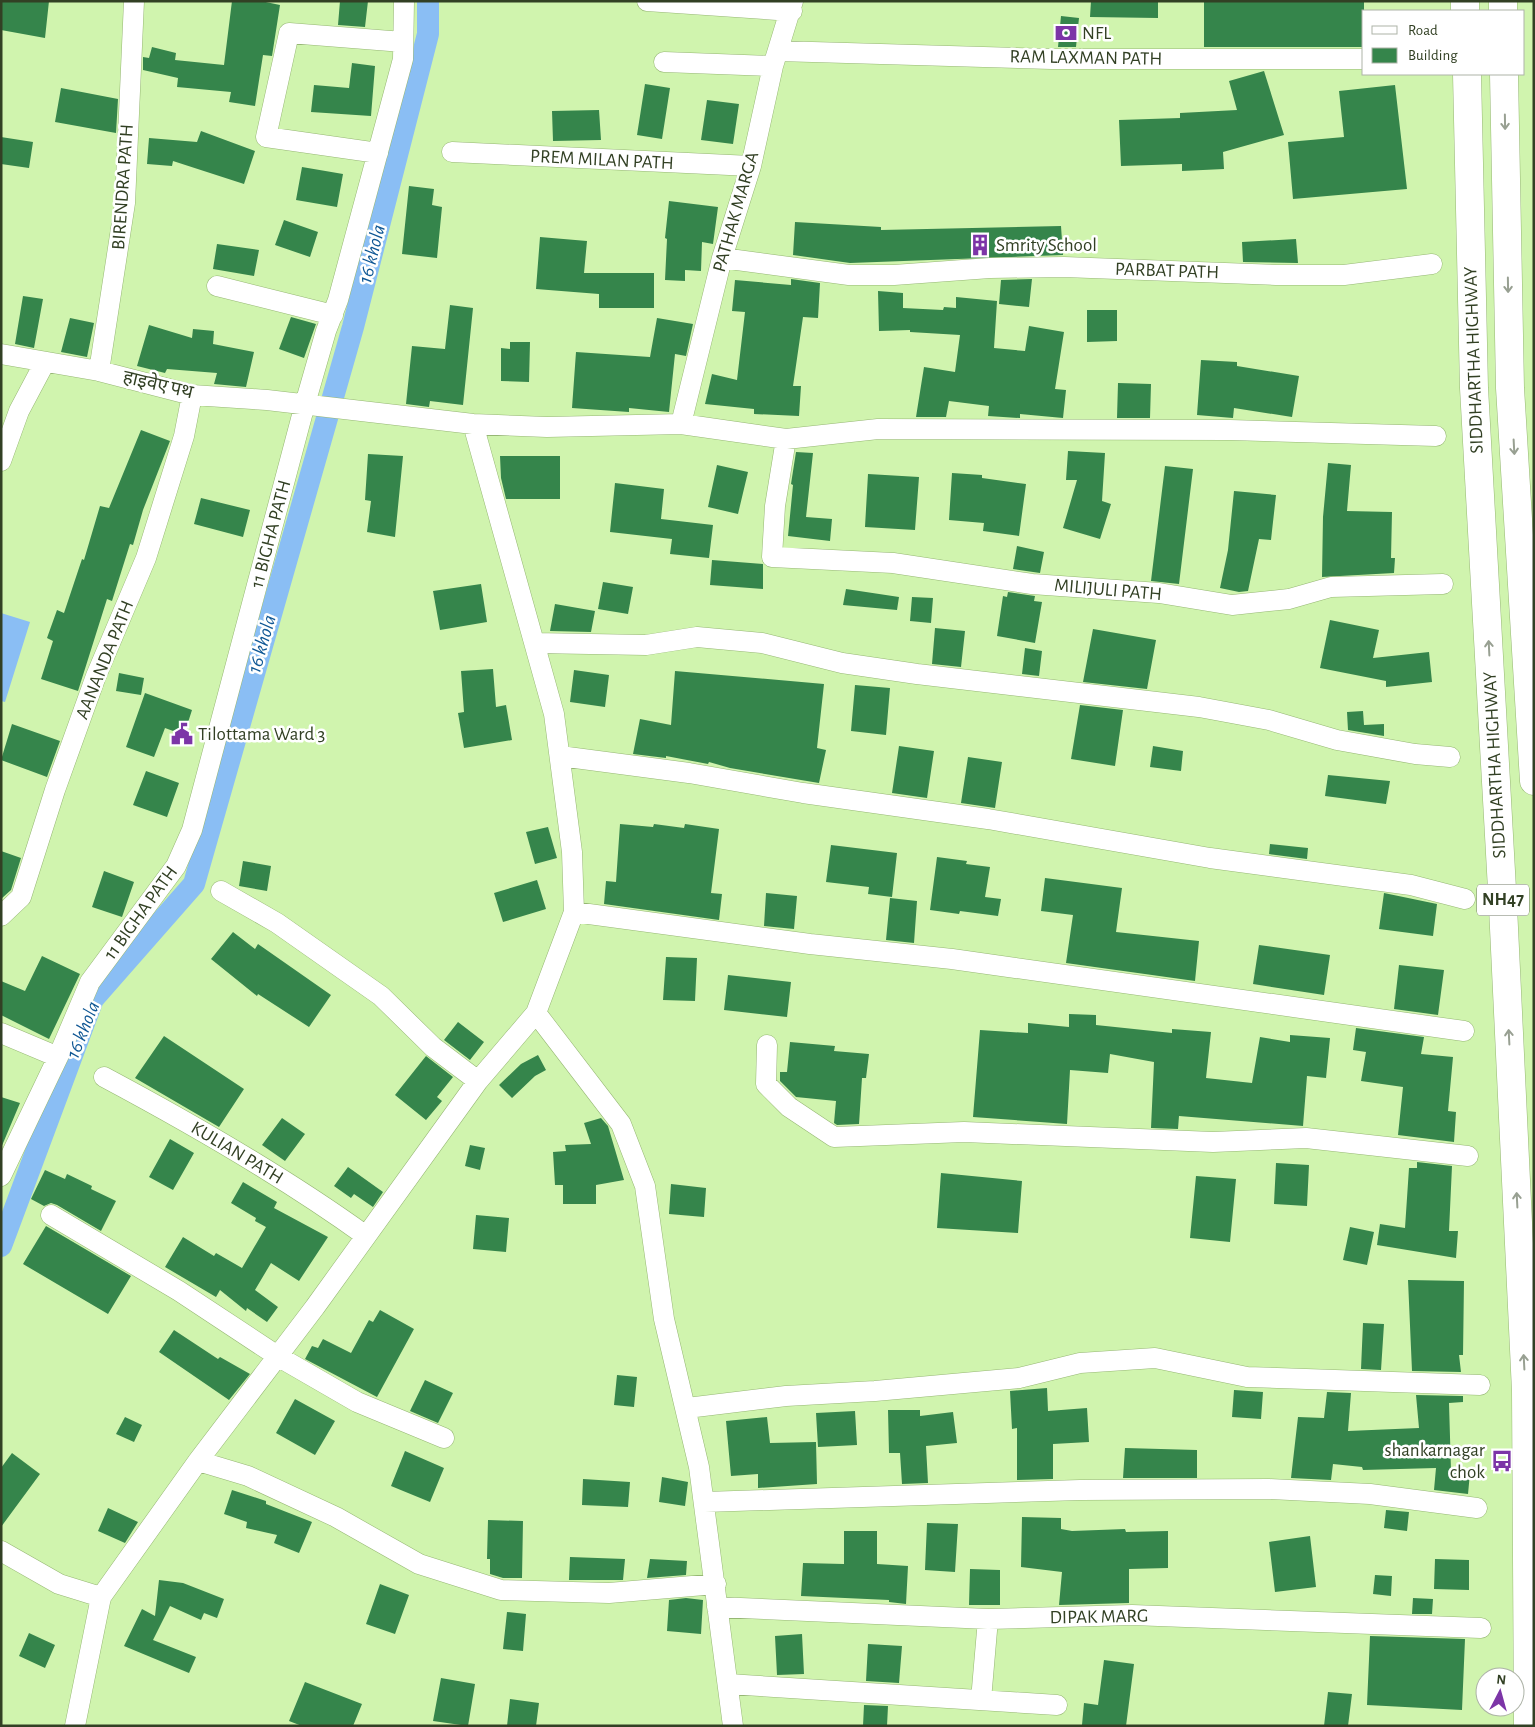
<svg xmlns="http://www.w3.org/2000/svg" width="1535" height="1727" viewBox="0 0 1535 1727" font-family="'Alegreya Sans','Noto Sans Devanagari',sans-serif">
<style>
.water{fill:#8abef4}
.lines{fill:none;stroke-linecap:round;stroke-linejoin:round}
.canal{stroke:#8abef4;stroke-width:22}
.building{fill:#35854b}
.minor-casing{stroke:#96b774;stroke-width:21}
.trunk-casing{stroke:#96b774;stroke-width:29}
.minor{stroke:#fff;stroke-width:20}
.trunk{stroke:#fff;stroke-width:28}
.oneway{stroke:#98a092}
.labels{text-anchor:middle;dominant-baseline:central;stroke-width:5;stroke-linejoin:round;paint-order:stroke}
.shield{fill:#fff;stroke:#707966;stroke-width:1}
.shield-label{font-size:18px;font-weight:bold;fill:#324024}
.poi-label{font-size:19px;fill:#324024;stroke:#fff;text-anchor:start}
.street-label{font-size:19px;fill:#324024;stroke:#fff}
.water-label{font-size:20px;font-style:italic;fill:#0f5794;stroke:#fff}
</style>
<rect width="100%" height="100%" fill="#d0f4ae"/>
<path class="water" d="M1,613L30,622L5,702L1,701Z"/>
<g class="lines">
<path class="canal" d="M1,1246L93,999L194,884L353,327L428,34V1"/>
</g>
<path class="building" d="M1,1H49L45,38L1,30Z
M232,1H261L280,5L272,56L263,55L255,106L229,102L231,92L177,87L178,78L143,70V57L149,58L152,47L176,53L175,60L224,65Z
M340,1H368L365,27L338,25Z
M1091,1H1158V18L1090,17Z
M1204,1H1364V47H1204Z
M1061,16L1079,18L1076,47H1058Z
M352,63L375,66L371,116L311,112L314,85L349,88Z
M1264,71L1284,135L1223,152L1224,169L1182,171V164L1121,166L1119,120L1180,118V113L1237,110L1229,81Z
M645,84L670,88L662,139L637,135Z
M1395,85L1407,189L1293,199L1288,142L1344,137L1339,91Z
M61,88L118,99L116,133L55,122Z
M707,100L739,104L733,144L701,140Z
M599,110L601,140L553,141L552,111Z
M201,131L255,151L244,184L173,161L172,166L147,164L149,138L197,142Z
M1,137L33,142L29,168L1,164Z
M302,167L343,174L337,207L296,200Z
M409,186L434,189L432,205L442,207L437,258L402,254Z
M669,201L718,207L713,244L702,242L701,271L685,270V281L665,280L667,239L665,238Z
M284,220L318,232L310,257L275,245Z
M795,222L881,227V230L1061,226L1063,255L850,263L793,255Z
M540,237L587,241L584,273H654V308H599V294L536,289Z
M1296,239L1298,263L1243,262L1242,242Z
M217,244L259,250L254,276L213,269Z
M791,279L820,283L818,318L803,317L793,386H801L799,416L754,414V409L705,404L712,374L737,380L745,312L732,311L735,280L791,285Z
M1032,279L1029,307L999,304L1001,280Z
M878,291L903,293V308L943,310L944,307L956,308V297L997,301L994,348L1025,351L1029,326L1064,332L1055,389L1066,390L1063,418L1020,414V418L988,416L989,406L949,401L946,417H916L924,367L955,372L960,335L910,332V330L879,331Z
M23,296L43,299L34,348L15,344Z
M450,305L473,308L463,405L430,401L429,407L406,404L412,346L445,349Z
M1087,310H1117V341L1087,342Z
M291,317L316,324L304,358L279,349Z
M70,318L94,323L87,357L61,352Z
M657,318L693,324L686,356L675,354L669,412L629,408V412L572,408L576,352L650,357Z
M149,325L192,338L193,329L214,331L213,344L254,352L246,387L214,384L217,373L167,369L165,373L137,366Z
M510,342H530L529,382L501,381V348L510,349Z
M1201,360L1237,362V366L1299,376L1292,417L1234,408L1233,418L1197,415Z
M1118,383L1151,384L1150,418H1117Z
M141,430L170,441L143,510L133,545L130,544L112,601L107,599L78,691L41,679L53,641L47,638L57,610L64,613L82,559L84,560L100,506L109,508Z
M1068,451L1105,453L1102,501L1111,504L1100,539L1063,528L1077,480H1066Z
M796,452L813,453L806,517L832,519L830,541L788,536L793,485L791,484Z
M368,454L403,456L395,537L367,532L371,501L365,500Z
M500,456H560V499H506L501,478Z
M1328,463L1351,465L1347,511L1392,512L1391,558H1395L1394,573L1322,577L1323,517Z
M717,465L748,472L738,514L708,507Z
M1165,466L1193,469L1179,584L1151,581Z
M952,473L982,475V478L1026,484L1019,536L983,531L984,523L949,520Z
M868,474L919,477L915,530L865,527Z
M615,483L664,489L661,519L713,525L709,558L670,554L672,539L610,532Z
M1234,491L1276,495L1271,540L1259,539L1248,591L1239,592L1220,588L1228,550Z
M201,498L250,510L243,537L194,524Z
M1017,546L1044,552L1040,573L1013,569Z
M712,560L763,564V589L710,585Z
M603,582L633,587L628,614L598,609Z
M481,584L487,622L440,630L433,591Z
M846,589L899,597L897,610L843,605Z
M1008,592L1035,596L1034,601L1042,602L1035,643L997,636L1003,596L1007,597Z
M912,597L933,598L931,623L910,621Z
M555,604L595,611L591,632L550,631Z
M1330,620L1379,630L1373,658L1429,652L1432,682L1386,687V681L1320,668Z
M935,628L965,631L961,667L932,664Z
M1093,629L1156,640L1147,689L1083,682Z
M1025,648L1042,651L1039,676L1022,674Z
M493,669L496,707L506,705L512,740L464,748L458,713L464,712L461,671Z
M574,670L609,675L605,707L570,702Z
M675,671L824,684L817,748L826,750L819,783L730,768L709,762L708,764L666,756V758L633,754L640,719L671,725Z
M119,673L144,678L141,695L116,691Z
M855,685L890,688L886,735L851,731Z
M145,693L192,710L184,735L165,728L154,757L126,747Z
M1080,705L1123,710L1115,766L1071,759Z
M1363,711L1364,725L1384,724V736L1348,730L1347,712Z
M12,724L60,741L47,777L1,760Z
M899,746L934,751L927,798L892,793Z
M1153,746L1183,751L1181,771L1150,767Z
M968,757L1002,762L995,808L961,803Z
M146,771L179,783L167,817L133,805Z
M1328,775L1390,781L1386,804L1325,796Z
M620,824L653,827L654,824L684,828L685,824L719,829L711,893L722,894L719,920L604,904L606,881L616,882Z
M548,827L557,858L535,864L526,832Z
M1270,844L1308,848L1307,859L1269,854Z
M831,845L897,853L892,897L868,894L869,887L826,882Z
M1,851L21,858L11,890L1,899Z
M937,857L967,861L966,864L990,867L985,897L1001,899L998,916L960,911L959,914L930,910Z
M243,861L271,866L267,891L239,886Z
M104,871L134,882L122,917L92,907Z
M1045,878L1122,888L1116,932L1199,941L1195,981L1066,963L1073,915L1041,911Z
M537,880L546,909L503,922L494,893Z
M766,893L797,896L794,929L764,926Z
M1384,893L1437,904L1433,936L1379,929Z
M890,898L917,901L914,943L886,940Z
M233,932L255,949L258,944L331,995L309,1027L258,994L257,996L211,959Z
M1259,945L1330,955L1324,995L1253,984Z
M42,956L80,974L49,1039L1,1015V981L25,991Z
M666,957L697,958L695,1001L663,1000Z
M1399,965L1444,970L1438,1015L1394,1009Z
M728,975L791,982L787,1017L724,1010Z
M1069,1014L1096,1015V1025L1172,1033V1029L1211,1032L1206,1078L1252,1083L1260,1037L1290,1042V1035L1330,1038L1326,1078L1307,1076L1303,1126L1179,1116L1178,1129L1151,1128L1154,1062L1110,1054L1108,1073L1070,1070L1067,1124L973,1117L980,1030L1028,1033V1023L1069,1027Z
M458,1022L484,1042L470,1060L444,1040Z
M1356,1028L1424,1037L1421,1054L1453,1057L1448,1111L1456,1112L1454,1142L1398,1135L1403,1087L1361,1081L1366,1052L1353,1050Z
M164,1036L244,1089L219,1127L135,1078Z
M790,1042L835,1046L834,1051L869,1054L866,1078H862L859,1124L837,1125L834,1123L836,1101L796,1097L780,1081V1072H787Z
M538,1055L546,1070L535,1076L512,1098L499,1085L521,1064Z
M426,1056L453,1077L437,1097L442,1101L426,1120L395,1095Z
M1,1097L20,1103L1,1148Z
M282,1118L305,1134L285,1161L262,1145Z
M601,1118L608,1126L624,1180L596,1185V1204H563V1185H555L553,1152L566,1151L565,1145L591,1144L584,1123Z
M170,1139L194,1153L173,1190L149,1177Z
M470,1145L485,1148L480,1170L465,1166Z
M1417,1162L1452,1166L1449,1231H1458L1456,1258L1377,1245L1380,1224L1405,1228L1409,1168H1417Z
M1276,1163L1309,1165L1307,1206L1274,1204Z
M348,1167L383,1192L373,1207L354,1194L351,1198L334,1186Z
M45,1170L65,1179L67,1174L92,1186L91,1189L116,1201L101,1231L57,1205L51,1203L44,1206L31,1199Z
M941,1173L1022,1181L1018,1233L937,1228Z
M1196,1176L1236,1179L1230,1242L1190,1238Z
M243,1182L277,1202L274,1208L328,1237L299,1281L271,1263L255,1290L278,1307L267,1322L247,1308L246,1311L220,1290L216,1297L165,1267L183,1237L214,1256L216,1253L242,1268L266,1227L255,1221L256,1218L231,1203Z
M671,1184L706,1188L704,1217L669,1214Z
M476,1215L509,1218L506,1252L473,1249Z
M46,1226L131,1276L108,1314L23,1264Z
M1350,1227L1374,1232L1367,1265L1343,1260Z
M1408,1280L1464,1281L1463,1355H1459L1461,1372L1412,1371Z
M380,1310L414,1329L377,1397L305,1359L312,1346L318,1348L323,1339L351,1353L369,1320L373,1322Z
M1363,1323L1384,1324L1381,1370L1361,1369Z
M174,1330L218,1359L220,1357L250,1374L229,1400L159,1352Z
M617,1375L637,1377L634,1407L614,1405Z
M425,1380L453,1393L438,1423L410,1411Z
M1047,1388L1048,1411L1087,1408L1089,1442L1053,1444V1479L1017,1480V1428L1012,1429L1010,1391Z
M1234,1390L1263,1392L1261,1419L1232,1417Z
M1327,1392L1351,1393L1348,1431L1419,1428L1416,1395L1463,1396V1402L1449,1403L1451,1471L1470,1473L1468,1494L1434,1490L1436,1468L1363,1470L1362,1467L1333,1464L1331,1480L1291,1478L1298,1417L1324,1418Z
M295,1399L335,1421L315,1455L276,1433Z
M888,1410H920V1416L953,1412L957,1443L926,1446L928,1483L902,1484L900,1453H889Z
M855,1411L857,1445L818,1447L816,1413Z
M125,1417L142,1425L134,1442L116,1434Z
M767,1417L770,1443L816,1442L817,1484L758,1488V1474L731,1476L726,1421Z
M1125,1448L1197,1450V1478H1123Z
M405,1451L444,1468L430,1502L391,1486Z
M12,1453L40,1474L1,1527V1468Z
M662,1477L688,1482L685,1506L659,1502Z
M583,1479L630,1482L628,1507L582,1505Z
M232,1490L266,1501V1504L312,1522L299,1553L274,1543L277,1535L246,1528L247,1522L224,1514Z
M108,1508L138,1522L125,1543L98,1531Z
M1386,1510L1409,1512L1407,1531L1384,1528Z
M1022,1517L1061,1518V1529L1072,1531L1125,1529L1126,1532L1168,1531V1568L1129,1569V1603L1059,1605L1062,1572L1021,1567Z
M488,1520L523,1521L522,1578H503L490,1574V1559H487Z
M927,1523L958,1524L955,1572L925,1570Z
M844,1531H877V1564L908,1566L906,1604L889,1602V1600L801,1596L803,1563L844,1564Z
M1310,1536L1316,1587L1275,1592L1269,1542Z
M570,1557L625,1559L623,1580H569Z
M650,1559L687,1561L686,1575L647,1578Z
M1435,1559L1469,1560V1590L1434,1589Z
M970,1569L1000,1570V1605H969Z
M1375,1575L1392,1576L1391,1596L1373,1594Z
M159,1580L183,1583L224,1599L217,1618L204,1613L201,1620L170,1606L153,1640L196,1657L189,1673L124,1646L142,1609L155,1616Z
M380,1584L409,1595L395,1634L366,1624Z
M686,1598L703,1600L701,1634L667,1631L669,1600Z
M1413,1598L1433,1599L1432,1614H1412Z
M507,1612L526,1614L523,1651L503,1649Z
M29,1633L55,1645L45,1668L19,1656Z
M802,1634L804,1674L777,1675L775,1636Z
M1370,1636L1465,1639L1462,1710L1367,1705Z
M868,1644L902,1646L899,1683L866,1681Z
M1104,1660L1134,1664L1126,1726L1082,1725L1084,1703L1098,1705Z
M441,1678L475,1684L468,1726L433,1721Z
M305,1682L362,1704L353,1726H302L289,1721Z
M1328,1692L1352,1694L1348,1726H1324Z
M510,1699L539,1703L536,1726H507Z
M864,1705L888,1706L887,1726H863Z"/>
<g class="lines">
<g class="minor-casing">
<path id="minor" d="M647,1L792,11
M778,51L1052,59H1364
M664,62L773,66
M452,152L751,166
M378,153L266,137L289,33L403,42
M722,258L849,275H894L990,268L1064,267L1276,275H1344L1432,264
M217,286L333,315
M1,354L99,371L192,395L267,400L473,424L547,427L681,424L786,439L878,429L1230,430L1436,436
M99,371L125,203L134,1
M681,424L722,258L751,166L773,66L793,1
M786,439L775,506L772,557L893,563L1032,584L1159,593L1232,605L1289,599L1331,587L1443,584
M1,461L19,411L45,362
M534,643L646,645L697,637L762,643L842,663L917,674L1199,707L1269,720L1337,740L1415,754L1450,757
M560,756L689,773L803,793L988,819L1210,858L1411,885L1465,899
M221,891L277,923L381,996L433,1047L478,1081
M574,912L810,944L952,959L1464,1031
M1,916L21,897L55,790L96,676L146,558L184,436L192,395
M536,1013L621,1124L645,1186L664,1319L699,1467L733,1726
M1,1033L58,1057
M767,1045L766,1084L789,1107L834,1137L964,1132L1213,1142L1306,1138L1468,1156
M104,1077C194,1125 283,1176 366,1236
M1,1176L58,1057L90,982L176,866L192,830L305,404L326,331L338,300L403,59L404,1
M51,1215L179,1291L279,1357L357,1402L444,1438
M687,1408L786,1396L875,1391L1019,1378L1080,1363L1155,1358L1247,1377L1480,1385
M198,1461L248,1476L336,1517L419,1564L501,1590L609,1593L716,1584
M705,1502L1080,1490L1269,1489L1370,1494L1477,1508
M1,1551L59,1584L101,1597
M717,1607L988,1619L1132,1615L1481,1628
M728,1684L1057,1705
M981,1700L988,1619
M75,1726L101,1597L198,1461L315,1307L478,1081L536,1013L574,912L572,852L554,714L473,424"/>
</g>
<g class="trunk-casing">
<path id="trunk" d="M1465,1V11
M1503,1V11
M1467,74L1474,388L1503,907L1526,1391L1528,1726
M1504,74L1510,388L1534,781"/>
</g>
<use href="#minor" class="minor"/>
<use href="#trunk" class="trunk"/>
</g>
<defs><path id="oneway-shaft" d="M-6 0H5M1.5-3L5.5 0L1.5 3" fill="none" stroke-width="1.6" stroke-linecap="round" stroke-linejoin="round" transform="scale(1.25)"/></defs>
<g class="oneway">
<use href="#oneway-shaft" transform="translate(1505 122) rotate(89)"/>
<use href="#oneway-shaft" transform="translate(1508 285) rotate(89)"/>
<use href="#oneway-shaft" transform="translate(1514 447) rotate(87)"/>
<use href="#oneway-shaft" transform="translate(1489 648) rotate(-93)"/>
<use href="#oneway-shaft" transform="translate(1509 1037) rotate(-93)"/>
<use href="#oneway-shaft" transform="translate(1517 1200) rotate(-93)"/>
<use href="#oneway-shaft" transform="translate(1524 1362) rotate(-93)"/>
</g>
<defs>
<g id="bank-bare" transform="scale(1.725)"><path d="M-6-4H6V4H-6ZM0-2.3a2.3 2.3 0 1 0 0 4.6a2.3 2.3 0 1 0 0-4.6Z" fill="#7c35a7" stroke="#fff" stroke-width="2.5" paint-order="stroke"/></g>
<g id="building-bare" transform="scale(1.725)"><path d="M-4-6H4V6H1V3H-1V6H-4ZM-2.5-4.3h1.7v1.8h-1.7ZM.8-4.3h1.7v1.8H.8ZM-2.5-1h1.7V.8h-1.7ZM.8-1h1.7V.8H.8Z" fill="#7c35a7" stroke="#fff" stroke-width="2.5" paint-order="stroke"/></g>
<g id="civic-bare" transform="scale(1.725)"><path d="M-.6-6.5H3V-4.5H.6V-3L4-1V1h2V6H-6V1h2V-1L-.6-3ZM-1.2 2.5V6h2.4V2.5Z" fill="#7c35a7" stroke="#fff" stroke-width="2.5" paint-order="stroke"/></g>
<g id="bus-bare" transform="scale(1.725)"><path d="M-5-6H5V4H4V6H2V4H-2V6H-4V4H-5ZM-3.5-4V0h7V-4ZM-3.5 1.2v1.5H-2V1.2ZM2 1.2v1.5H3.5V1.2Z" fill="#7c35a7" stroke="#fff" stroke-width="2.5" paint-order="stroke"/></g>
</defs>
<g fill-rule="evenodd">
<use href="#bank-bare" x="1066" y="33"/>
<use href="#building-bare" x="980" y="245"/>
<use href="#civic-bare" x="182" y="734"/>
<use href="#bus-bare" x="1502" y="1461"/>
</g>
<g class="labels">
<rect class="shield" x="1477" y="884.5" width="52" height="31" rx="4"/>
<g class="shield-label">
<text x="1503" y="900">NH47</text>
</g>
<g class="poi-label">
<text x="1082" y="33">NFL</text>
<text x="996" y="245">Smrity School</text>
<text x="198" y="734">Tilottama Ward 3</text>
<text x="1485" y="1450" text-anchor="end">shankarnagar<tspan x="1485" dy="22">chok</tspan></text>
</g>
<g class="street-label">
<text transform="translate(1086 58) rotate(1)">RAM LAXMAN PATH</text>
<text transform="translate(602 160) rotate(3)">PREM MILAN PATH</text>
<text transform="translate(123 187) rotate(-86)">BIRENDRA PATH</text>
<text transform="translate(736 212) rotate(-74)">PATHAK MARGA</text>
<text transform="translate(1167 271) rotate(2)">PARBAT PATH</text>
<text transform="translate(1474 360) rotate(-92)">SIDDHARTHA HIGHWAY</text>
<text transform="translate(158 385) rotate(13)">हाइवेए पथ</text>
<text transform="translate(271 534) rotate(-75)">11 BIGHA PATH</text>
<text transform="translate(1108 590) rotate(5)">MILIJULI PATH</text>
<text transform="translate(105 660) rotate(-68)">AANANDA PATH</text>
<text transform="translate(1495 765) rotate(-93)">SIDDHARTHA HIGHWAY</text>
<text transform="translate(141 913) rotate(-54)">11 BIGHA PATH</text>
<text transform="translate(237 1153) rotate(31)">KULIAN PATH</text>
<text transform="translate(1099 1617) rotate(-1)">DIPAK MARG</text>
</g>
<g class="water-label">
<text transform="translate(372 254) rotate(-76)">16 khola</text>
<text transform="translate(262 644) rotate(-74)">16 khola</text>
<text transform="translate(83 1030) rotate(-68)">16 khola</text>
</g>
</g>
<rect width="1535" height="1727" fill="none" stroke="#324024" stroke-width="5"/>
<rect x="1362" y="10" width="162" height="65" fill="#ffffff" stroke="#adb3a7"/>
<rect x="1372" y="26" width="25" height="8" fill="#ffffff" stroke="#adb3a7"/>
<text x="1408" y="35" font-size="15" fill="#324024">Road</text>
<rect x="1372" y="48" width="25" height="15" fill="#35854b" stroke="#adb3a7"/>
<text x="1408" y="60" font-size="15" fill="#324024">Building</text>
<g transform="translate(1500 1692) rotate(6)"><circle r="24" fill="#ffffff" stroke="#adb3a7"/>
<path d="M0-4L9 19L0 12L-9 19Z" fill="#7c35a7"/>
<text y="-8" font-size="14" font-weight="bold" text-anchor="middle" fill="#324024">N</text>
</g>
</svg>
